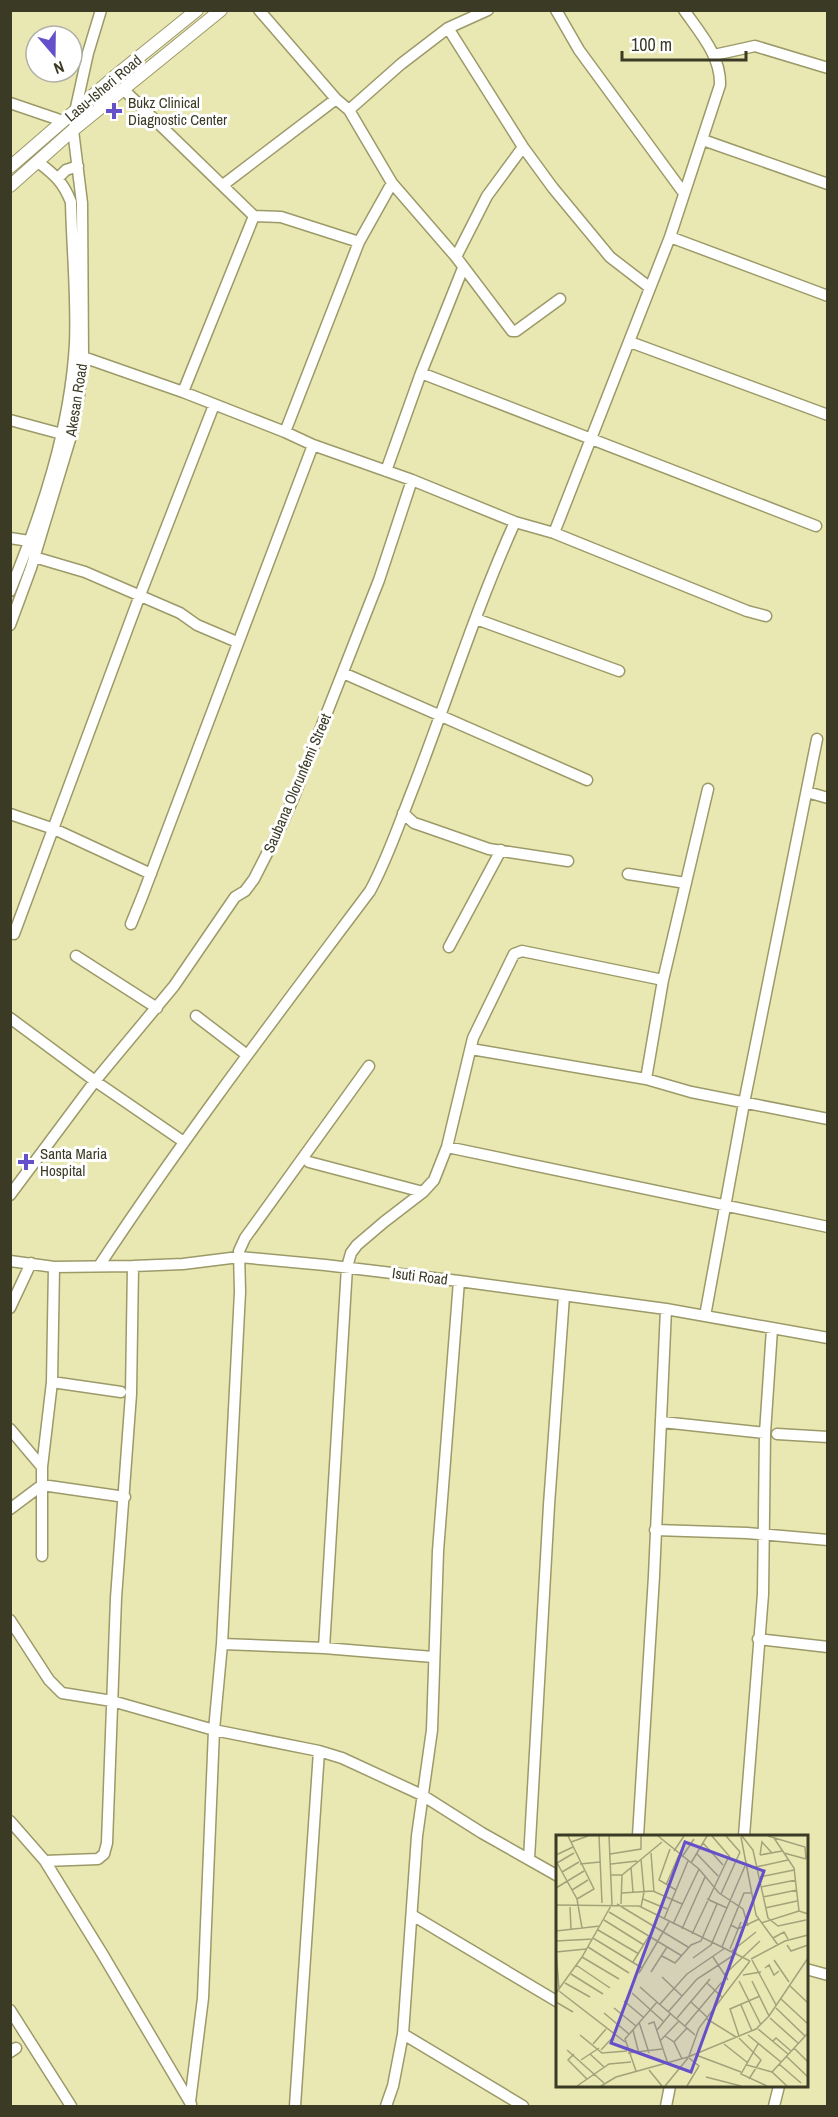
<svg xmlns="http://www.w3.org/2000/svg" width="838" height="2117" viewBox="0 0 838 2117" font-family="'Archivo Narrow',sans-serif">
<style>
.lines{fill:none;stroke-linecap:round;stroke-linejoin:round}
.minor-casing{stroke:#9c9a68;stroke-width:13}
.major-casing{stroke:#9c9a68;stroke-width:14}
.minor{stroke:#fff;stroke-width:10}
.major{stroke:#fff;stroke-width:12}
.poi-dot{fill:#6550c9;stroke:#fff;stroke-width:2}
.labels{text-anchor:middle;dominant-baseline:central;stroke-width:6;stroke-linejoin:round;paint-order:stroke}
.street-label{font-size:15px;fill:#3b3a25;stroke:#fff}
.poi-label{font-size:15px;fill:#3b3a25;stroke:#fff;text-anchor:start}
.inset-road{fill:none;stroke:#a3a27a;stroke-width:1.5}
.view{fill:#6550c9;fill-opacity:0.15;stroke:#6550c9;stroke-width:3}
.inset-edge{fill:none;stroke:#3b3a25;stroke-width:3}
</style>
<rect width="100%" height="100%" fill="#e9e8b3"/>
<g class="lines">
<g class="minor-casing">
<path id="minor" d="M259,10L336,99L349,110L392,183L456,257L512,331H516L560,299
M556,10L579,50L683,192
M448,28L523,147L553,188L610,257L649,287
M714,55L755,46L828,68
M124,90L254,216L281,217L359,242
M10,103L57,119L62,123
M349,110L401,64L448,28L488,10
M75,112L88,53L101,10
M703,140L828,184
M58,178L66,170L78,166
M223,185L336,99
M670,237L828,296
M456,257L487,196L523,147
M630,342L828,415
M83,357L183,392L285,432L313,445L412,480L515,522L554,533L670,237L720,85C721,56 700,33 684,10
M421,373L816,526
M183,392L254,216
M10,420L62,434
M285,432L359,242L392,183
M386,471L421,373L463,268
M554,533L747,611L766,616
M10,538L29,541
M34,557L85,572L180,613L197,625L237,642
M10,591C42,513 70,429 75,344C77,297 72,249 71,202C63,182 55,175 38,162
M476,619L619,671
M10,625L31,568L71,436L79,395L83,357L82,203L73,130
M343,673L587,780
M807,792L828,798
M403,813L414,823L423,826L489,849L568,861
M10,814L54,829L151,874
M628,874L686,883
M131,924L142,897L313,445
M14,934L140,595L214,405
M449,947L501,850
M76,956L157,1008
M196,1016L247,1055
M10,1018L95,1081L184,1142
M471,1049L646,1079L691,1092L828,1119
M646,1079L663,980L708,789
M447,1147L828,1227
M309,1162L423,1192
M10,1195L95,1081L174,986L235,897L245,891L254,879L280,828L293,799L379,580L412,480
M10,1261L54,1267L133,1266L183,1264L239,1257L325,1265L459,1281L666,1309L828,1338
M99,1266C184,1137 277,1015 370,891C388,858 400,821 414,786C448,698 476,608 515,522
M10,1308L31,1263
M705,1316L744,1103L817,739
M52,1382L121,1392
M662,1422L765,1433
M10,1429L42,1467
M777,1434L828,1437
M10,1509L42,1485L125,1497
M655,1530L747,1533L828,1540
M42,1556V1467L52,1382L54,1267
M10,1620L49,1680L62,1693L112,1701L214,1730L319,1751L342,1758L422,1795L482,1833L558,1876
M758,1639L828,1647
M222,1644L324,1648L433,1657
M324,1648L347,1267L351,1253L357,1245L384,1222L423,1192L434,1180L447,1147L473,1038L514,954L522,951L663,980
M10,1821L45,1861L103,1955L191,2104
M638,1836L654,1576L666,1309
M744,1836L763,1594L765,1433L772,1329
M529,1859L549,1505L564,1296
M45,1861L98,1859L104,1854L107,1843L116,1598L131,1394L133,1266
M412,1915L558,2002
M806,1969L828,1975
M10,2010L71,2106
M403,2034L523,2106
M10,2052L16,2048
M190,2102L203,1998L214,1730L222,1644L240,1292L239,1251L245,1238L369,1066
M295,2106L319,1751
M386,2106L393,2086L403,2034L417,1836L432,1730L438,1551L459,1281
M666,2106L670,2086
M774,2106L779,2086"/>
</g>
<g class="major-casing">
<path id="major" d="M10,167L114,77L197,10
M10,186L73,130L221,10"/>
</g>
<use href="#minor" class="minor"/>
<use href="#major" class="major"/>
</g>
<g class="poi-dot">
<path d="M111 102h6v6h6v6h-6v6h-6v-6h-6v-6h6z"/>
<path d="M23 1153h6v6h6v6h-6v6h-6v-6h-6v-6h6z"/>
</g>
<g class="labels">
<g class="street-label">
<text transform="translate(103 88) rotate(-40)">Lasu-Isheri Road</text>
<text transform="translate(76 400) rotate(-81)">Akesan Road</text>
<text transform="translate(297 783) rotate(-67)">Saubana Olorunfemi Street</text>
<text transform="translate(420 1276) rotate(7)">Isuti Road</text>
</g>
<g class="poi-label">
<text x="128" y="102">Bukz Clinical<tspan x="128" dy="17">Diagnostic Center</tspan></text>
<text x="40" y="1153">Santa Maria<tspan x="40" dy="17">Hospital</tspan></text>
</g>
</g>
<g transform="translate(556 1835)">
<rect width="252" height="252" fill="#e9e8b3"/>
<path class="inset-road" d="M12,1L38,54L21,64M43,1L46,68M53,1L56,69M102,1L143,34L163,58L187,74L192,91M156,1L174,22M170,1L184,17M186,1L197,15L212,83L222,91L250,85M212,1L249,12L250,24M185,2L200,80L222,110M218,3L238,33L243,76L252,79M15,7L32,1M147,8L167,30M114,14L103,45L120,55M118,16L128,1M95,18L98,57M228,18L250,24M54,19L85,14V1M141,19L162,41M0,20L17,12M204,20L206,7L216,18M204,20L226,16M126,22L138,4M0,26L21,64L26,93M1,28L18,18M135,28L151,1M24,29L44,27M55,29L81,26M75,32L77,57M200,32L232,25M6,37L23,27M55,40H66L106,7M204,42L238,35M110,50L123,20M205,52L240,45M0,53L28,36M16,55L32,45M66,58L97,56L126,69M165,59L184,17M207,62L241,55M87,64L111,74M151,64L171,73M61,69L132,112M65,69L66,40M0,70L83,71L194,126M14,72L15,94M85,72L88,57L85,24M209,73L241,66M53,77L126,121M108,84L132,26M48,85L88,110M205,88L243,76M117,89L143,34M175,90L182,94L203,84M126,94L149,42M42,95L83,119M0,96L44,91M136,99L173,21M37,103L86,133M217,103L228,97L232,104M0,106L37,104M231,110L235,116L252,110M32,112L73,138M166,112L188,58H195M174,114L185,87M0,116L3,154M176,116L200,97M0,117L30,114M106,121L119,128L135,110L145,106L161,69M26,122L63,144M157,122L172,145M137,123L155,110L189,31M195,124L229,106L252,100M196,125L220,170M218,125L233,147M77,127L93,101M20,130L54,153M209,133L213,130L218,140L223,136M95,137L111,112M83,138L113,87M15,139L47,159M169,139L204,106M187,140L205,137M106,142L126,161M183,146L205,190M196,146L213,181M9,148L34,162M151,148L167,163M233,150L252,168M84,152L101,167M3,156L69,207M0,158L26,122L56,69M76,158L108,187M225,164L252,189M68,166L87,182M0,167L17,177M135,167L151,182M104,169L131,139L169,113M185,170L196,196M58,173L80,191M220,173L249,201M112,177L141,144L181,118M48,178L73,199M121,183L154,144M214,183L242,208M151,184L180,202M83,187L93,218M92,189L98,187L112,229M129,191L166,147M202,194L232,219M77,195L83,219M101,195L115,178M24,200L46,218L71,216M192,200L225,227M109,201L118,207L126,224M183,201L174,174L204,161M183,203L205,225L193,244M104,206L123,186M217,206L220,203L235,216M118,207L131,193M37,209L50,194M168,209L192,228M202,209L185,239L211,251M238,213L252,227M11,215L48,248M45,215L58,201M72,218L106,214M18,219L12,225L31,244M34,219L48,232M140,220L185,237M133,221L143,193L194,126M230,221L252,242M25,225L43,213M223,229L245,248M191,230L216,237L231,251M93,235L106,251M80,236L69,204L101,167L139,200M216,237L252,198M150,242L185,251M21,251L53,229L75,227M45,251L60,242L132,222L200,194L213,181L252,123M109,251L132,223M131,251L143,231L133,223"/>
<path class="view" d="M129,7L208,36L135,237L55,208Z"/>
<rect width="252" height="252" class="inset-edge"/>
</g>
<rect width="838" height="2117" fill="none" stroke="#3b3a25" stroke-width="24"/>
<g transform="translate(54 54) rotate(160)"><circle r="28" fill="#ffffff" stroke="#b1b0a8" stroke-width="1.5"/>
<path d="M0-4.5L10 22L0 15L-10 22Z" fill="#6550c9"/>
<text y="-9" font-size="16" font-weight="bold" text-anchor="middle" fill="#3b3a25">N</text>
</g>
<path d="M622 51v9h124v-9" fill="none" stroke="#3b3a25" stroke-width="3"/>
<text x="631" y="51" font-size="18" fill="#3b3a25" stroke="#ffffff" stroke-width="4.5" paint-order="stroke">100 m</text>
</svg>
